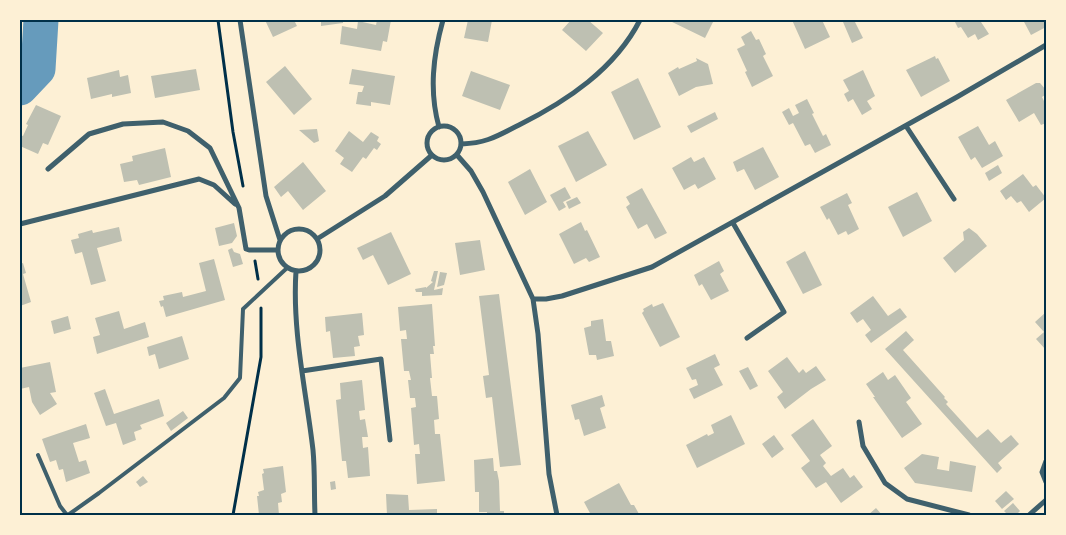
<svg xmlns="http://www.w3.org/2000/svg" width="1066" height="535" viewBox="0 0 1066 535" font-family="'Asap Condensed',sans-serif">
<style>
.lines{fill:none;stroke-linecap:round;stroke-linejoin:round}
.river{stroke:#669bbc;stroke-width:35}
.building{fill:#bec0b2}
.path{stroke:#003049;stroke-width:3}
.service{stroke:#3f606c;stroke-width:4}
.minor{stroke:#3f606c;stroke-width:5}
.neatline{fill:none;stroke:#003049;stroke-width:2}
</style>
<rect width="100%" height="100%" fill="#fdf0d5"/>
<g class="lines">
<path class="river" d="M20,88L38,69L41,20"/>
</g>
<path class="building" d="M265,20H294L297,26L273,37Z
M321,20H343V23L321,26Z
M377,20H391L387,42L383,41L381,51L340,44L342,26L357,29L358,21L376,25Z
M468,20H492L488,42L464,38Z
M571,20H588L603,33L586,51L562,30Z
M668,20H714L705,38Z
M792,20H822L830,37L805,49Z
M847,20H854L863,38L852,43L843,22Z
M954,20H984L981,22L989,34L978,40L975,34L968,38L961,27L958,28Z
M1023,20H1046V27L1031,35Z
M751,31L756,40L759,39L766,54L763,56L773,76L752,87L745,72L747,71L737,49L745,45L741,37Z
M935,56L936,59L938,58L950,81L921,97L906,70Z
M696,58L708,64L713,84L696,87L679,96L668,73L678,67L679,69L697,61Z
M285,66L312,99L294,115L266,82Z
M196,69L200,90L155,98L151,76Z
M352,69L395,76L390,105L371,102V106L356,104L358,92H362L364,86L349,84Z
M119,70L120,77L128,75L131,93L112,97V94L91,99L87,78Z
M863,70L875,96L867,101L872,109L862,115L853,99L848,102L844,94L849,91L843,80Z
M471,71L510,85L500,110L462,96Z
M638,78L661,127L634,140L611,92Z
M1036,83H1040L1046,90L1045,95L1042,97L1046,105V123L1041,125L1034,113L1019,122L1006,100Z
M807,99L814,113L812,114L823,136L826,134L831,145L815,153L810,144L805,146L793,123L789,125L782,112L789,108L793,116L799,113L795,105Z
M36,105L61,116L48,145L43,143L38,154L20,146V135L23,136L28,125L26,124Z
M715,112L718,119L691,133L687,126Z
M978,126L989,145L995,141L1003,156L982,168L975,157L971,160L958,137Z
M317,129L319,141L314,143L299,130Z
M349,131L363,142L371,132L379,137L377,141L381,144L377,150L374,148L366,159L363,157L352,172L340,164L344,158L335,151Z
M588,131L607,165L576,182L558,146Z
M763,147L779,177L755,190L744,169L737,172L733,162Z
M165,148L171,177L139,185L137,180L124,182L120,164L133,161L132,156Z
M691,157L694,162L704,157L716,179L698,189L695,184L684,190L672,168Z
M303,162L326,191L303,210L288,191L281,197L274,187Z
M998,165L1002,173L989,181L985,173Z
M530,169L547,202L525,215L508,182Z
M1023,174L1033,187L1036,185L1046,198L1029,212L1021,201L1017,203L1011,196L1006,200L1000,191Z
M565,187L571,198L563,202L566,207L559,211L550,195Z
M642,188L667,233L655,239L647,224L638,229L626,207L630,204L626,197Z
M917,192L932,221L903,237L888,207Z
M847,193L852,203L848,205L859,229L848,235L846,231L838,235L829,218L827,220L820,207Z
M577,197L581,203L569,209L566,202Z
M581,222L585,231L587,230L600,257L589,262L586,258L574,264L559,234Z
M234,223L237,236L232,243L219,246L215,228Z
M119,227L122,241L97,248L106,281L91,285L82,252L75,254L71,240L79,238L78,234L92,230L93,233Z
M969,228L977,234L987,246L955,273L943,258L964,240L963,232Z
M391,232L411,274L388,285L373,255L363,260L357,248Z
M480,240L485,270L460,275L455,243Z
M232,248L234,252L240,254L243,264L233,267L228,250Z
M805,251L822,285L803,294L786,262Z
M214,259L225,300L166,317L163,306L161,307L159,301L164,300L163,296L182,292L183,297L206,291L199,263Z
M719,261L724,271L720,274L729,291L711,300L702,284L699,286L694,275Z
M23,263L26,273L23,274L31,302L20,306V264Z
M434,271H438L434,290L443,288L442,295L422,296V292H416L415,289L426,287V288L433,282L431,281Z
M440,272L447,273L444,285L437,287Z
M499,294L521,465L500,467L492,397L486,398L483,376L489,375L479,296Z
M873,296L888,316L900,308L907,317L871,343L865,335L871,330L863,319L857,323L850,313Z
M663,303L680,337L660,347L642,313L644,311L643,309L652,304L653,307Z
M432,304L435,346H433L434,354H430L432,378H430L432,396H437L439,419L434,420L435,434H440L445,481L417,484L415,454H420L419,444L414,445L411,408L416,407L415,398H410L408,380H411L409,371H404L401,339H407L406,330L400,331L398,307Z
M119,311L124,329L145,322L149,337L97,354L93,337L100,335L95,318Z
M1046,312V350L1036,339L1044,332L1035,322Z
M362,313L364,335L358,336L360,346L354,347L355,356L333,358L330,331L326,332L325,317Z
M68,316L71,329L54,334L51,321Z
M603,319L606,341H611L614,356L597,360L596,355H589L584,328L591,326V321Z
M906,331L914,340L903,350L945,397L944,398L948,402L946,404L977,438L988,429L1001,443L1011,435L1019,444L998,463L1002,468L997,473L885,349Z
M182,336L189,359L159,369L155,354L149,356L147,347Z
M715,354L720,365L714,368L723,385L694,399L689,389L698,385L696,379L692,380L686,368Z
M787,357L799,373L803,369L806,373L816,366L826,380L811,389L785,409L777,397L783,392L768,371Z
M50,362L56,392L50,393L57,404L40,415L32,402L29,387L20,389V368Z
M748,367L758,386L750,390L739,371Z
M883,372L888,380L895,375L911,398L906,402L922,424L902,438L873,397H875L866,384Z
M362,380L365,410L359,411L360,420L365,419L368,437H362L363,448L368,447L370,476L348,478L346,461H342L336,400L341,399L340,383Z
M105,389L114,414L159,399L164,416L140,425L142,429L134,432L136,440L123,445L116,423L106,426L99,407L94,393Z
M602,395L605,406L600,408L606,428L584,436L579,419L575,420L571,405Z
M183,411L188,418L171,431L166,423Z
M731,415L745,444L697,468L686,445L707,434L708,436L714,433L711,425Z
M813,419L832,446L820,455L826,463L823,466L831,476L843,468L850,478L854,475L863,487L841,503L826,482L816,488L801,468L810,461L791,435Z
M86,424L90,438L73,443L79,462L86,460L90,473L66,482L63,469L59,470L56,460L50,462L42,439Z
M774,435L784,449L772,458L762,444Z
M922,454L939,457L937,469L949,471L950,461L976,466L972,492L915,483L904,468Z
M493,458L494,471H497L499,481L500,511H504V515H487V512H479V492H475L474,460Z
M283,466L286,492L281,494L282,502L278,503L279,515H259L257,496H259L258,492L264,490L262,474L264,473L263,469Z
M143,476L148,482L140,487L136,482Z
M335,481L336,489L331,490L330,482Z
M619,483L631,505H634L639,514L591,515L584,502Z
M1006,491L1014,499L1002,509L995,501Z
M386,494L408,495L409,510L437,509V515H387Z
M1013,503L1020,511L1016,515H1008L1004,511Z
M876,508L882,515H868Z"/>
<g class="lines">
<path class="path" d="M218,20L233,132L243,186
M255,261L258,279
M233,515L261,357V308"/>
<path class="service" d="M38,455L60,506L67,515
M68,515L99,493L224,398L240,378L243,309L287,268"/>
<path class="minor" d="M240,20L266,196L280,240
M427 143a17 17 0 1 1 34 0a17 17 0 1 1-34 0Z
M906,126L954,199
M439,127C429,91 433,56 443,20
M462,144C487,143 497,136 519,125C567,101 615,69 640,20
M457,155L471,171L483,192L533,299L538,334L549,474L557,515
M48,169L89,134L123,124L163,122L188,131L210,148L239,208L246,249L249,250H278
M733,223L784,312L747,338
M20,224L199,179L214,185L235,204
M278 250a21 21 0 1 1 42 0a21 21 0 1 1-42 0Z
M317,239L385,196L432,155
M296,271C292,331 306,390 313,450C315,471 314,493 315,515
M533,299H546L562,296L652,267L957,97L1046,45
M302,371L381,359L390,440
M859,422L863,446L885,483L907,499L969,515
M1046,461L1042,472L1046,482
M1029,515L1046,500"/>
</g>
<rect width="1066" height="535" fill="none" stroke="#fdf0d5" stroke-width="42"/>
<rect x="21" y="21" width="1024" height="493" class="neatline"/>
</svg>
